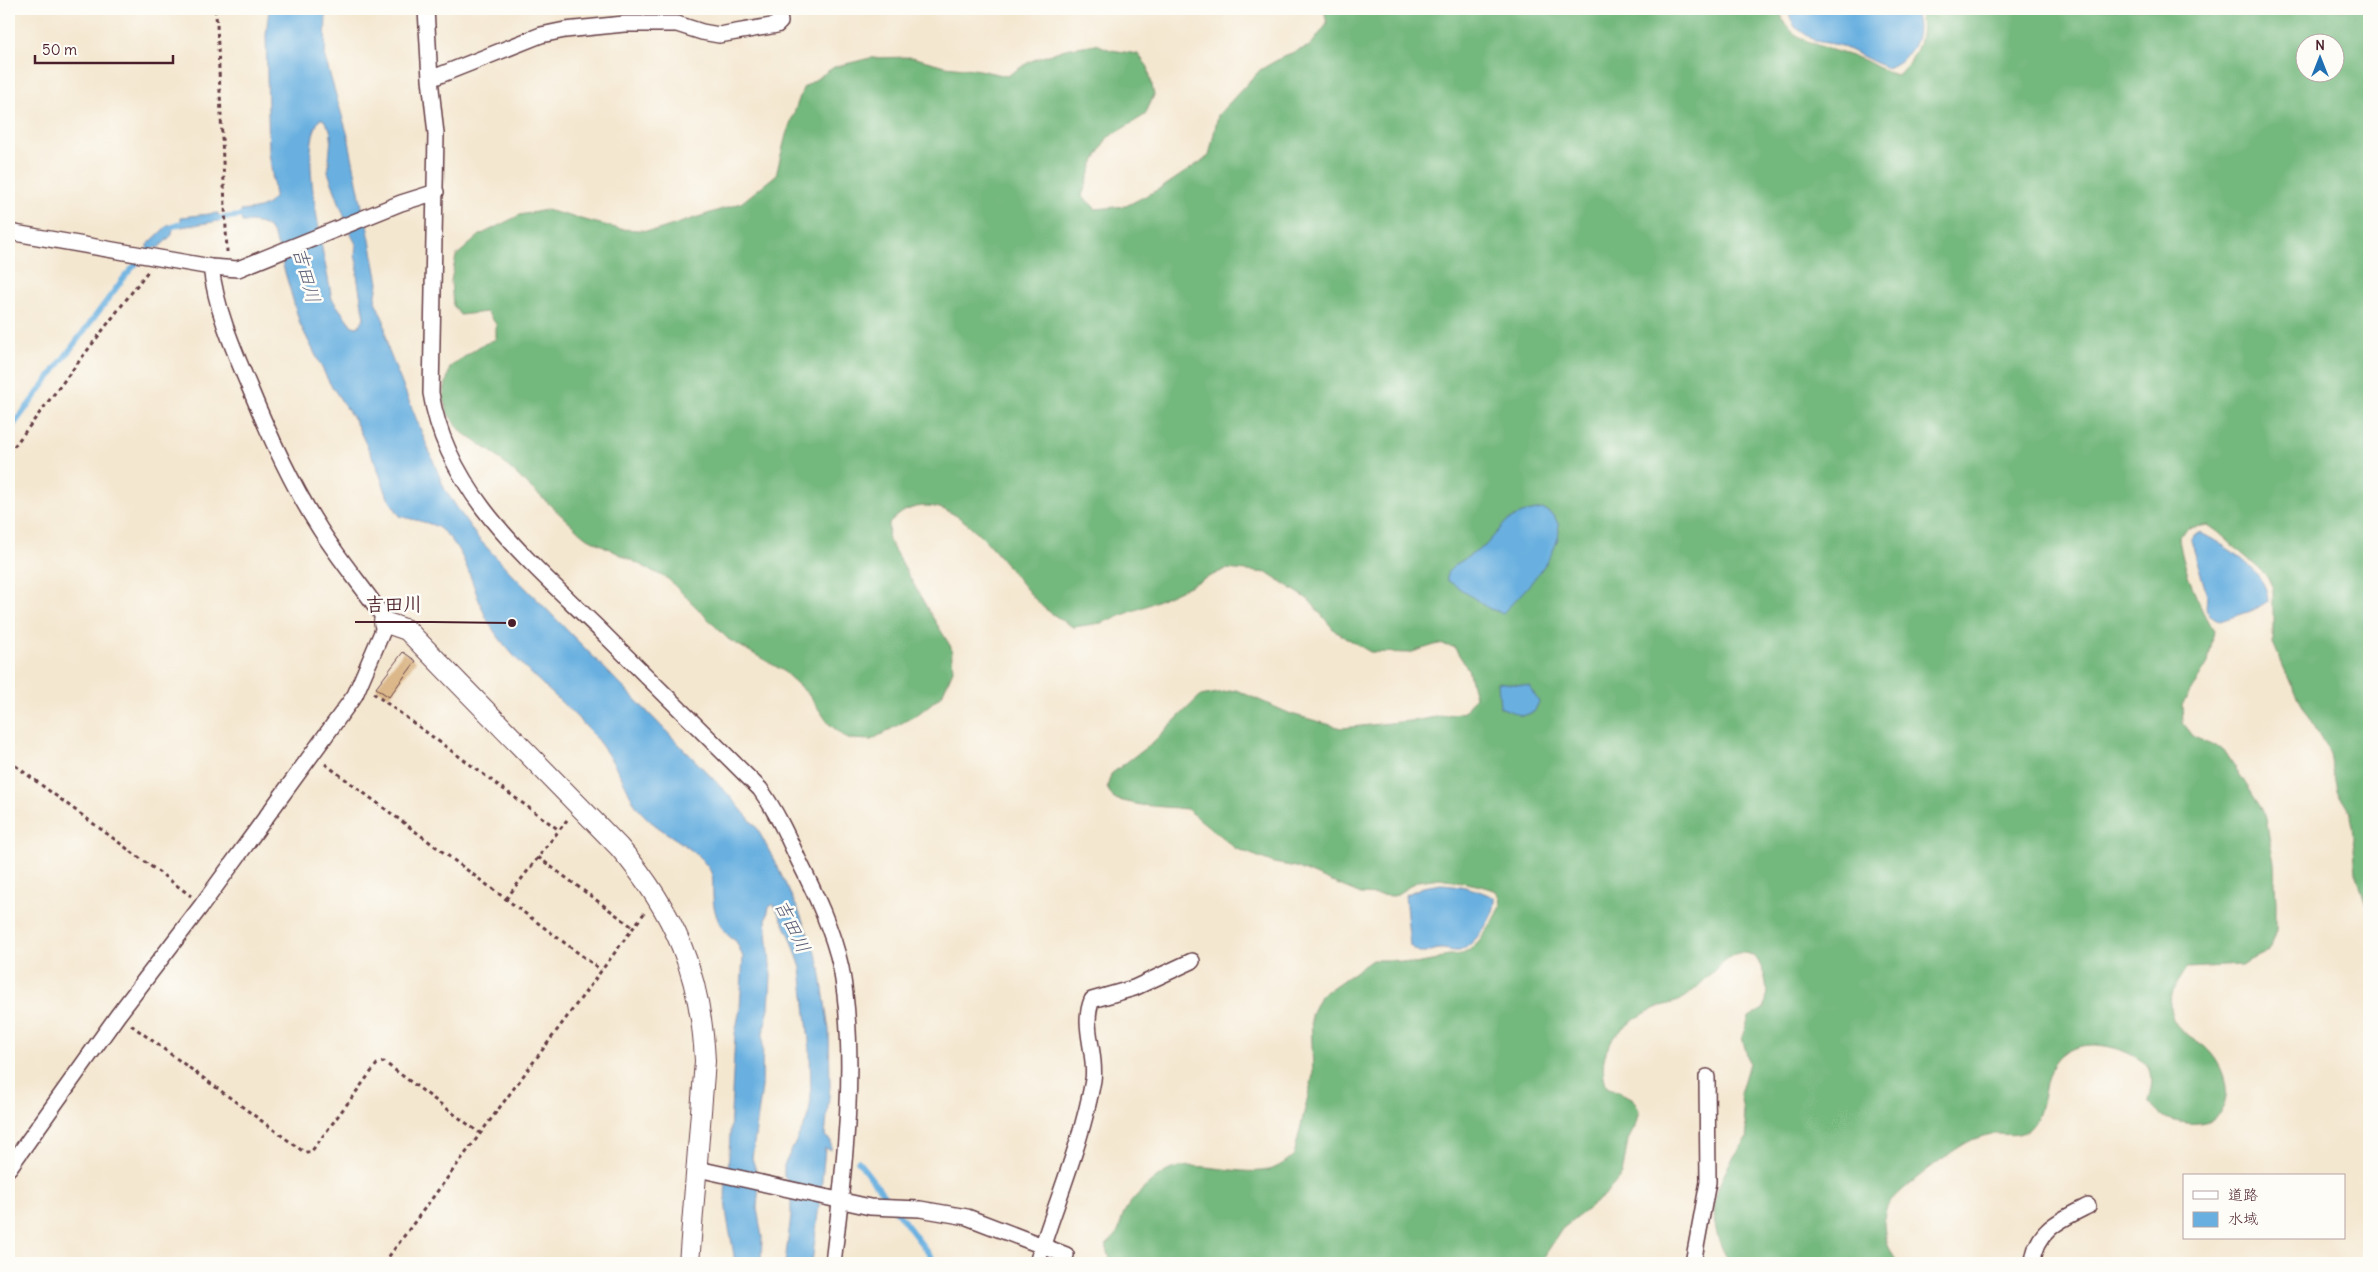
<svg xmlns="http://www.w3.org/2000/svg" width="2378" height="1272" viewBox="0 0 2378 1272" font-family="Delius,'Klee One',sans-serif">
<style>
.forest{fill:#73b87d;stroke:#5e6c54;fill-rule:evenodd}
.water{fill:#69b0e0;stroke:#5a6886}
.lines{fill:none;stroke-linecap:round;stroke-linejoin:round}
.stream{stroke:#69b0e0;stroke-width:5.5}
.building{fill:#dbb789}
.street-casing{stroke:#643d44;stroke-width:18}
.secondary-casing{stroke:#643d44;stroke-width:22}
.path{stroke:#643d44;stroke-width:3;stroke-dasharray:4 4;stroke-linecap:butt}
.street{stroke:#fff;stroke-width:15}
.secondary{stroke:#fff;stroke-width:20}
.labels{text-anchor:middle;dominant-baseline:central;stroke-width:5;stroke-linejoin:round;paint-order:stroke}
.water-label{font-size:19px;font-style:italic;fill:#565973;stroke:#fdfcf7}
.leader{fill:none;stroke:#4a1f2b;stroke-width:2}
.callout-dot{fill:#4a1f2b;stroke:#fdfcf7;stroke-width:2}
.callout-label{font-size:19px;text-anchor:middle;font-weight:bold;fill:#4a1f2b;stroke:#fdfcf7;stroke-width:5;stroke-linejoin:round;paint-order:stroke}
</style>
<rect width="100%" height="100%" fill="#fdfcf7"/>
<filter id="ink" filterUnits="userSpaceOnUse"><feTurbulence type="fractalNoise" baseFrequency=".02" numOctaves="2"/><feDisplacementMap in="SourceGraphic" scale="10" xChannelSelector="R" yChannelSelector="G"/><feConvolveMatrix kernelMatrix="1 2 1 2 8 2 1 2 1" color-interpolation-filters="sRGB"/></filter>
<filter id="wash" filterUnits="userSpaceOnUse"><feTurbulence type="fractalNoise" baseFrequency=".0096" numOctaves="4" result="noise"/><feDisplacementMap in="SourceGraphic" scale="20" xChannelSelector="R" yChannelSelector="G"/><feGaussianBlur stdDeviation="1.12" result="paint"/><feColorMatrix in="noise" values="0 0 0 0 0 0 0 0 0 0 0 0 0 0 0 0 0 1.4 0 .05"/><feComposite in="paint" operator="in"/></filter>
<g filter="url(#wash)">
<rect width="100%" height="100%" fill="#f4e7d0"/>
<path class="forest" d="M1324,9H1781C1778,42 1842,51 1864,60C1875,65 1887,74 1899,75C1916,57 1928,34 1918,9H2369V914L2356,873L2351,814L2337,791L2330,754L2291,684L2273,643V588L2267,576L2218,532L2208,525L2188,528L2179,536C2180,559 2200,612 2214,631L2208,663L2182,705L2183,723L2194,737L2224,750L2265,814L2274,863L2276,902V930L2269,951L2241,965L2187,968C2179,982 2166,996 2171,1013C2175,1031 2192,1036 2205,1047C2225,1065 2237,1102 2213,1119C2206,1123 2194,1124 2187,1123C2163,1120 2165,1118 2148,1102C2151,1088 2157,1070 2142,1061C2113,1041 2064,1034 2049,1074C2043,1089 2043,1118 2028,1130C2017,1137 2007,1134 1995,1134C1988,1134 1976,1138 1970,1141C1953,1149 1899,1190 1889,1204C1878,1218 1887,1252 1899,1263H1730C1701,1216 1715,1178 1748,1138L1740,1094L1749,1063L1742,1037L1749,1017L1765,1008C1769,988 1766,972 1754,955C1750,955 1744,952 1739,953C1725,954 1700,988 1684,998C1674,1004 1661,1005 1651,1010C1620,1026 1593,1050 1607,1087L1632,1098L1639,1110L1635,1127L1628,1140L1622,1175L1605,1195L1562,1229L1540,1263H1193L1187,1256L1169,1254L1166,1263H1118L1110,1259L1106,1245C1125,1230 1116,1227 1126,1209C1132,1198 1159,1173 1172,1169C1202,1159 1252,1181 1279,1166C1284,1163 1289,1159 1294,1155L1313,1075L1311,1014L1320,996L1372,960H1392L1415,964L1437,960L1448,955H1461L1468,951L1478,943L1493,922L1501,906L1500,897L1496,891L1482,886L1440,878L1418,881L1394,896L1361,894L1296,867L1274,863L1235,848L1187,809L1141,805L1114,799L1107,788L1111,774L1152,743L1200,696L1236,690L1291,714L1342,728L1419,720L1464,712L1475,697L1468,669L1454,647L1438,644L1409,653L1370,652L1335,631L1309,600L1268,573L1226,569L1146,606L1101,623L1073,627C1064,621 1053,615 1044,608C1010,578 963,486 907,510C901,512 894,519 889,524L888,539L930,613L951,647L953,670L942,695L918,714L871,740L848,739L829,724L808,694L782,670L728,639L668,579L584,536L493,453L463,433L448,414L443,396L450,367L480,346L496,339V324L487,312L460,315L453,305L451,281L456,256L480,235L520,215L546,210L620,229L655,231L741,203L776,175L786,135L803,88L834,67L870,58L912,57L945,66L974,69L1007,76L1031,61L1065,49L1096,44L1111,50L1138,54L1148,67L1154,95L1145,115L1107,138L1093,164L1082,196L1096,209L1126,206L1163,187L1209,156L1218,115L1260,70L1284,56L1310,46L1327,24ZM2306,42H2336V72H2306Z"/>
<path class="water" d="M269,9H326L325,58L348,136L364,217L347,224L328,172L331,137L330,129L323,119H320C302,143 315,206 320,234L279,250C272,226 267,222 242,222L241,211C256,209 266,209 275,196L269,152L266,35Z
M1786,9H1913C1926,34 1912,58 1887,68L1839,45L1815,41L1795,27Z
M218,213L219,221L181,227V217Z
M366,219L378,283L375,301L384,321L388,349L445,490L477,537L509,571L727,793L757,828L776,864L800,914L819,962L829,1030L830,1086L825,1136L831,1141V1150L825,1148L821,1191L790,1185L784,1176V1165L808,1118L811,1100L810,1050L801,968L791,938L774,904L769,907L766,920L771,976L769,1008L763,1033L762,1087L752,1158L759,1180L728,1174L735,1034L740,1009L743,957L736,941C721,934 713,912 713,896C712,885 715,877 708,867C692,844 659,833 641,812C634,805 630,794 626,786C616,766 605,749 591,732C560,697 520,669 494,631C472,599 472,553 439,528C433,523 409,519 400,516L388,498L377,467L355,421L329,382L300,324L280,255L320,238L332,299L352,326L358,327L364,318L357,275L358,266L355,256L356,244L347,227Z
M169,224L173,228L172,235L158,248L146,246Z
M1542,509C1590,527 1522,593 1503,613L1490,609L1447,580V573L1455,565L1485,546L1506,522L1522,513Z
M2199,532C2223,544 2268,571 2268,601L2254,610L2220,621L2210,615L2206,609L2207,595L2191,540L2194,534Z
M1498,682L1529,686L1539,702L1534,712L1522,716L1500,707Z
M1441,884C1461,885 1477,889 1495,898C1497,914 1475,946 1459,951C1452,952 1445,948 1439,949C1422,952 1427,958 1410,946L1405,895L1423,887Z
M727,1177L759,1184L757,1208L762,1237L761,1263H735C732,1236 721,1205 727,1177Z
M791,1190L820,1197L812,1263H785L791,1216Z"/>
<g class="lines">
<path class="stream" d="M211,219L249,215
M167,232L172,227L187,221
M9,431L126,275L156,242
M858,1161L936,1263"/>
</g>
<g id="blocks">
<path class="building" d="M403,652L416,661L389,697L376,688Z"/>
</g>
</g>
<g filter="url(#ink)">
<use href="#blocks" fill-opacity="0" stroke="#643d44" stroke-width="1"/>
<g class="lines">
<g class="street-casing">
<path id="street" d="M426,9L430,79L436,134L431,393C447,497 537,567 607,637C658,687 709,738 760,789C776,811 787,835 798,859C815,893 833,931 841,968C858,1059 844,1172 833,1263
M430,79L541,35L565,30L624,24H677L702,32L719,35L777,25L780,22L778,9
M9,232L211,267L238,269L401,203L436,192
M9,1168L118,1015L202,905L355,695L383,630L382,615C362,586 339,559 320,529C291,484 269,435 249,386C233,348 216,309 211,267
M698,1169L870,1207L920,1209L967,1217L1066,1255
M1037,1263C1055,1205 1083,1139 1093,1080C1097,1054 1081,1025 1092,1000L1134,988L1192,961
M1693,1263L1708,1182L1707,1077
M2033,1263C2035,1230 2062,1219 2088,1206"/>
</g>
<g class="secondary-casing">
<path id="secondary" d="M384,622L407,630L619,847C675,912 701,975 705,1061L689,1263"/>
</g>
<path class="path" d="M215,9L217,24L227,252
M9,453L148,271
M373,693L559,830
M9,761L191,896
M325,764L601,970
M538,857L634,928
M506,899L567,820
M131,1025L304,1152H311L377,1064L384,1062L481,1134
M384,1263L645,912"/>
<use href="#street" class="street"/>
<use href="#secondary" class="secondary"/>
</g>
</g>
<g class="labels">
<g class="water-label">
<text transform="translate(307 275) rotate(75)">吉田川</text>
<text transform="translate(793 926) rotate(64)">吉田川</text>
</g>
</g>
<path class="leader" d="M512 623L432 622H355"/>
<circle class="callout-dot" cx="512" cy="623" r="5"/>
<g class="callout-label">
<text x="394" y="611">吉田川</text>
</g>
<rect width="2378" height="1272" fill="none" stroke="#fdfcf7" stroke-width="30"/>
<rect x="2183" y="1174" width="162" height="65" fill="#fdfcf7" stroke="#b5a4a5"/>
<rect x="2193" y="1191" width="25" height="8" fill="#ffffff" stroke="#b5a4a5"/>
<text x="2228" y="1200" font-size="15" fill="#4a1f2b">道路</text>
<rect x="2193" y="1212" width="25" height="15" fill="#69b0e0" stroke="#b5a4a5"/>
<text x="2228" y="1224" font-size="15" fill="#4a1f2b">水域</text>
<g transform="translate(2320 58)"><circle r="24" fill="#fdfcf7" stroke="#b5a4a5"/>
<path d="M0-4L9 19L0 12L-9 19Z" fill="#1f6fb2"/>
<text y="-8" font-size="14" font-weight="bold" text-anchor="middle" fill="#4a1f2b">N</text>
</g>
<path d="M35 55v8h138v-8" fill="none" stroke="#4a1f2b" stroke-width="2.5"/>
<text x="42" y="55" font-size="15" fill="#4a1f2b" stroke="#fdfcf7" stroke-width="4" paint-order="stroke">50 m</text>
</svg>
